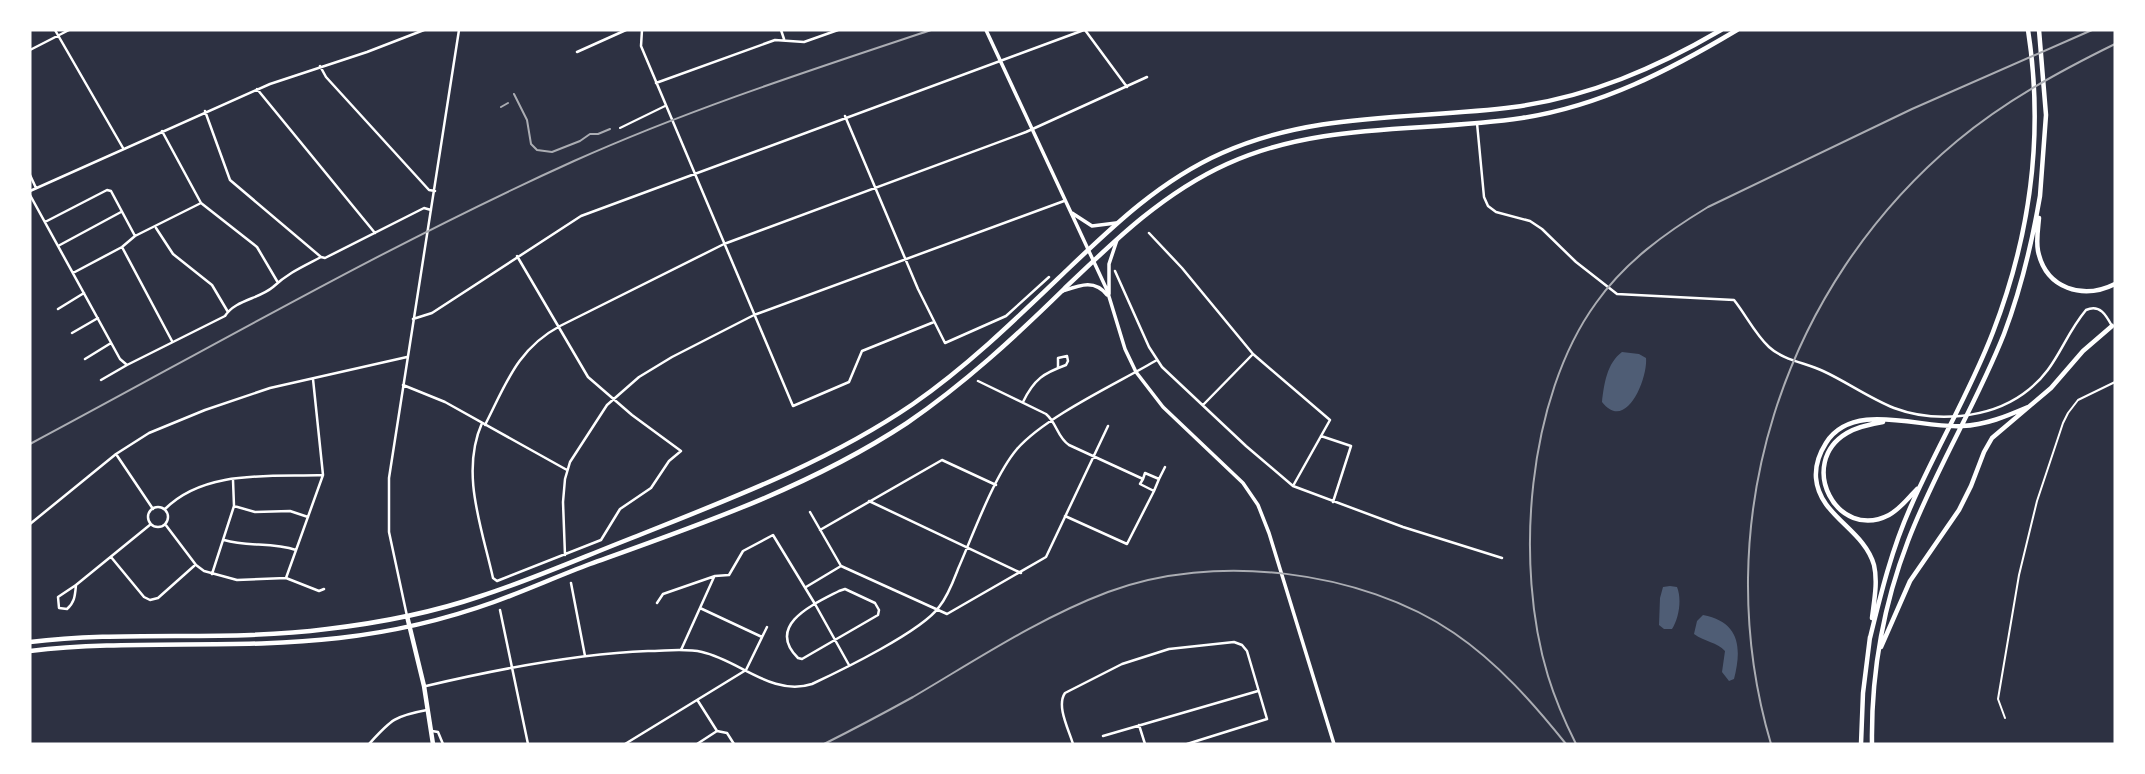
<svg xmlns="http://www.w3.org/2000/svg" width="2145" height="774" viewBox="0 0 2145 774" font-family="'Titillium Web',sans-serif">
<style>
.water{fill:#4f5d75}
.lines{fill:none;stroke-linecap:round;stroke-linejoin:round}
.service{stroke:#fff;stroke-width:2}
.minor{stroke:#fff;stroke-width:2.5}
.tertiary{stroke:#fff;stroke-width:3.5}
.secondary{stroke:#fff;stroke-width:4.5}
.trunk{stroke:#fff;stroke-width:4.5}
.rail{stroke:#abadb3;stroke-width:2}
</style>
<rect width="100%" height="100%" fill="#2d3142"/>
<path class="water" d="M1622,352L1639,354L1646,358C1648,378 1626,433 1602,402C1604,384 1607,363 1622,352Z
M1670,586L1677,587C1682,599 1679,618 1672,629H1664L1659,625L1660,598L1663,587Z
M1703,615C1740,622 1742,648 1734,679L1729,681L1722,672L1725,651C1717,642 1705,642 1694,634L1697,621Z"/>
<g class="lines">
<path class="service" d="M620,128L665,106
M2005,718L1998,699L2019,575L2037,501L2063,423L2068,413L2078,400L2115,382"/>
<path class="minor" d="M55,30L123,148
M642,30L641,46L793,406L849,382L862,351L934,322
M781,30L784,39
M1085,30L1127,87
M30,50L69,30
M577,52L626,30
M320,66L326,77L429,190L435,191
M656,83L775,40L804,42L838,30
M257,89L375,233
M205,111L230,180L321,257L325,258L424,208L431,210
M845,116L918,289L945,343L1006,316L1049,277
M1477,123L1484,197L1488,206L1496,212L1530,221L1542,229L1576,262L1617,294L1734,300C1746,315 1755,334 1769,347C1783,360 1806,363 1823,371C1847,382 1869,398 1894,408C1934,423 1988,419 2023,394C2058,369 2061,340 2086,310C2100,304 2106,315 2112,326
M162,131L201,203L257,247L277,281
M30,175L36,188
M30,191L270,84L367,52L424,30
M30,195L120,359L127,365L225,316C235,300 259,299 273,287C288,273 302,267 321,257
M45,222L107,190L111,191L135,236
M156,228L173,254L212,285L228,312
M1149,233L1182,268L1253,354L1330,420L1293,486
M58,246L121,212
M122,247L172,341
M1115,271L1149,347L1162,367L1246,446L1293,486L1403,527L1502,558
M73,273L122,247L135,236L201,203
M58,309L84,293
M413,319L432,313L581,216L1084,30
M72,333L98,318
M85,359L111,343
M101,380L127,365
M978,381L1046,414C1057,423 1057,437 1069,445L1143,479L1145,473L1159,479L1154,491L1140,484L1143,479
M403,385L445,402L567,470
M1023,402C1034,379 1044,373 1066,365L1068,361L1067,356L1058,358V367
M1203,405L1252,355
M482,423C460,473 482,528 493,578L497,581L601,540L620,509L651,488L669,461L681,451L632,415L588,377L517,256
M485,425C506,384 517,349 560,326L724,244L1026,132L1147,77
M1321,436L1351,446L1333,502
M116,454L153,509
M1159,479L1165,467
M869,501L1021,573
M234,506L255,512L290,511L308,517
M148 517a10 10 0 1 1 20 0a10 10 0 1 1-20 0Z
M165,509C205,469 270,477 323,475
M810,512L841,566L947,614L1046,557L1108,426
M1065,516L1127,544L1154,491
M30,524L116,454L149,433L205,410L270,388L407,357
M165,524L196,565L204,571L237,580L286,578L319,591L324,589
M820,530L942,460L996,485
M224,540C248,547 272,542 296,550
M565,555L563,502L565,479L570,462L607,405L639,377L672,357L754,315L1064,201
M111,557L144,597L150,600L158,598L194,566
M212,574L234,506L233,480
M286,578L323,475L313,379
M571,583L585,656
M76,585L58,597L59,608L67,609C75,602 75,595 76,585L151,524
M806,587L841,566
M845,589L875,603L879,610L878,615L802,659L798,658C765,625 814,604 839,591Z
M657,603L663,594L715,576L729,575L743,551L773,535L815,604L849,665
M700,608L762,637
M500,610L528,744
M407,616L389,532V478L459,30
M681,650L714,577
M426,686C498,669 574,654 648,651C666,651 685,648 702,652C739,660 772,697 812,684C842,670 922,631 939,607C948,596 953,582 958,569C973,535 994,476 1017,449C1046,416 1118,383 1157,360
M698,701L717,731L727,733L734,744
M1139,725L1145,744
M432,731L438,732L443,744
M1103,736L1258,691
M369,744C391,720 394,716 427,710
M625,744L746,670L767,627
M697,744L717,731
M1073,744C1069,730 1056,706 1065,693L1122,664L1169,649L1234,642L1242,645L1247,651L1267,719L1187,744"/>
<path class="tertiary" d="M986,30L1107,290L1125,349L1136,372L1163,407L1243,483L1258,505L1269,533L1334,744
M1072,213L1092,226L1116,223
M1063,291C1080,285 1095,279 1107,295
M1109,294V264L1117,240"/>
<path class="secondary" d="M407,616L424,686L433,744
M30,642C128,630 228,642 327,629C379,623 431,613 481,596C534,579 585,556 637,536C732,498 828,462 913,404C969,365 1018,317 1067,270C1114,225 1161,180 1222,153C1316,111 1414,120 1514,107C1589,97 1656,68 1721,30
M30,651C132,639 236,650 339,638C392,632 444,620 494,602C527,590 558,576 590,564C699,525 810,487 907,423C964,384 1015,337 1064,289C1114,241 1163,193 1227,164C1321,121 1422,133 1522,118C1601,106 1670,70 1737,30"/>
<path class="trunk" d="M2039,30L2046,115L2040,196
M2039,218C2038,229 2036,241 2038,251C2046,289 2083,300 2115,284
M1883,422C1871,424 1857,427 1847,433C1796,463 1837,542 1889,515C1900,509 1908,498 1917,489
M1872,618C1874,601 1878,582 1874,565C1864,529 1819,516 1816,478C1815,465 1819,454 1826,443C1853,400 1921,429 1962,426C1986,425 2007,416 2028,407
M1870,638C1881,593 1892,548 1911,506C1937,447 1970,392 1993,332C2030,236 2044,133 2028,30
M1881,647L1910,581L1959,510L1971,486L1984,452L1992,438L2051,388L2083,351L2112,326
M1861,744L1863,693L1870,637
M1872,744C1871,675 1883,606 1908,541C1935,470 1976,405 2004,334C2021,289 2032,243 2040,196"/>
<path class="rail" d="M514,94L527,120L531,144L537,150L552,152L580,141L590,134H598L610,129
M501,107L508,103
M30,444C210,348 388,245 574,161C690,109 811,70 931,30
M824,744C854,729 884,713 913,697C976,660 1039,618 1108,592C1213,552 1362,570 1454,633C1498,663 1533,703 1566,744
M1576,744C1565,722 1555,699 1548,676C1514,565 1527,398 1596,303C1625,262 1665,233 1708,207L1912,109L2092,30
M1771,744C1706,524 1782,287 1957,141C2005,101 2060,71 2115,44"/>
</g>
<rect width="2145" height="774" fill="none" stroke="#ffffff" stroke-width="63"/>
</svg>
